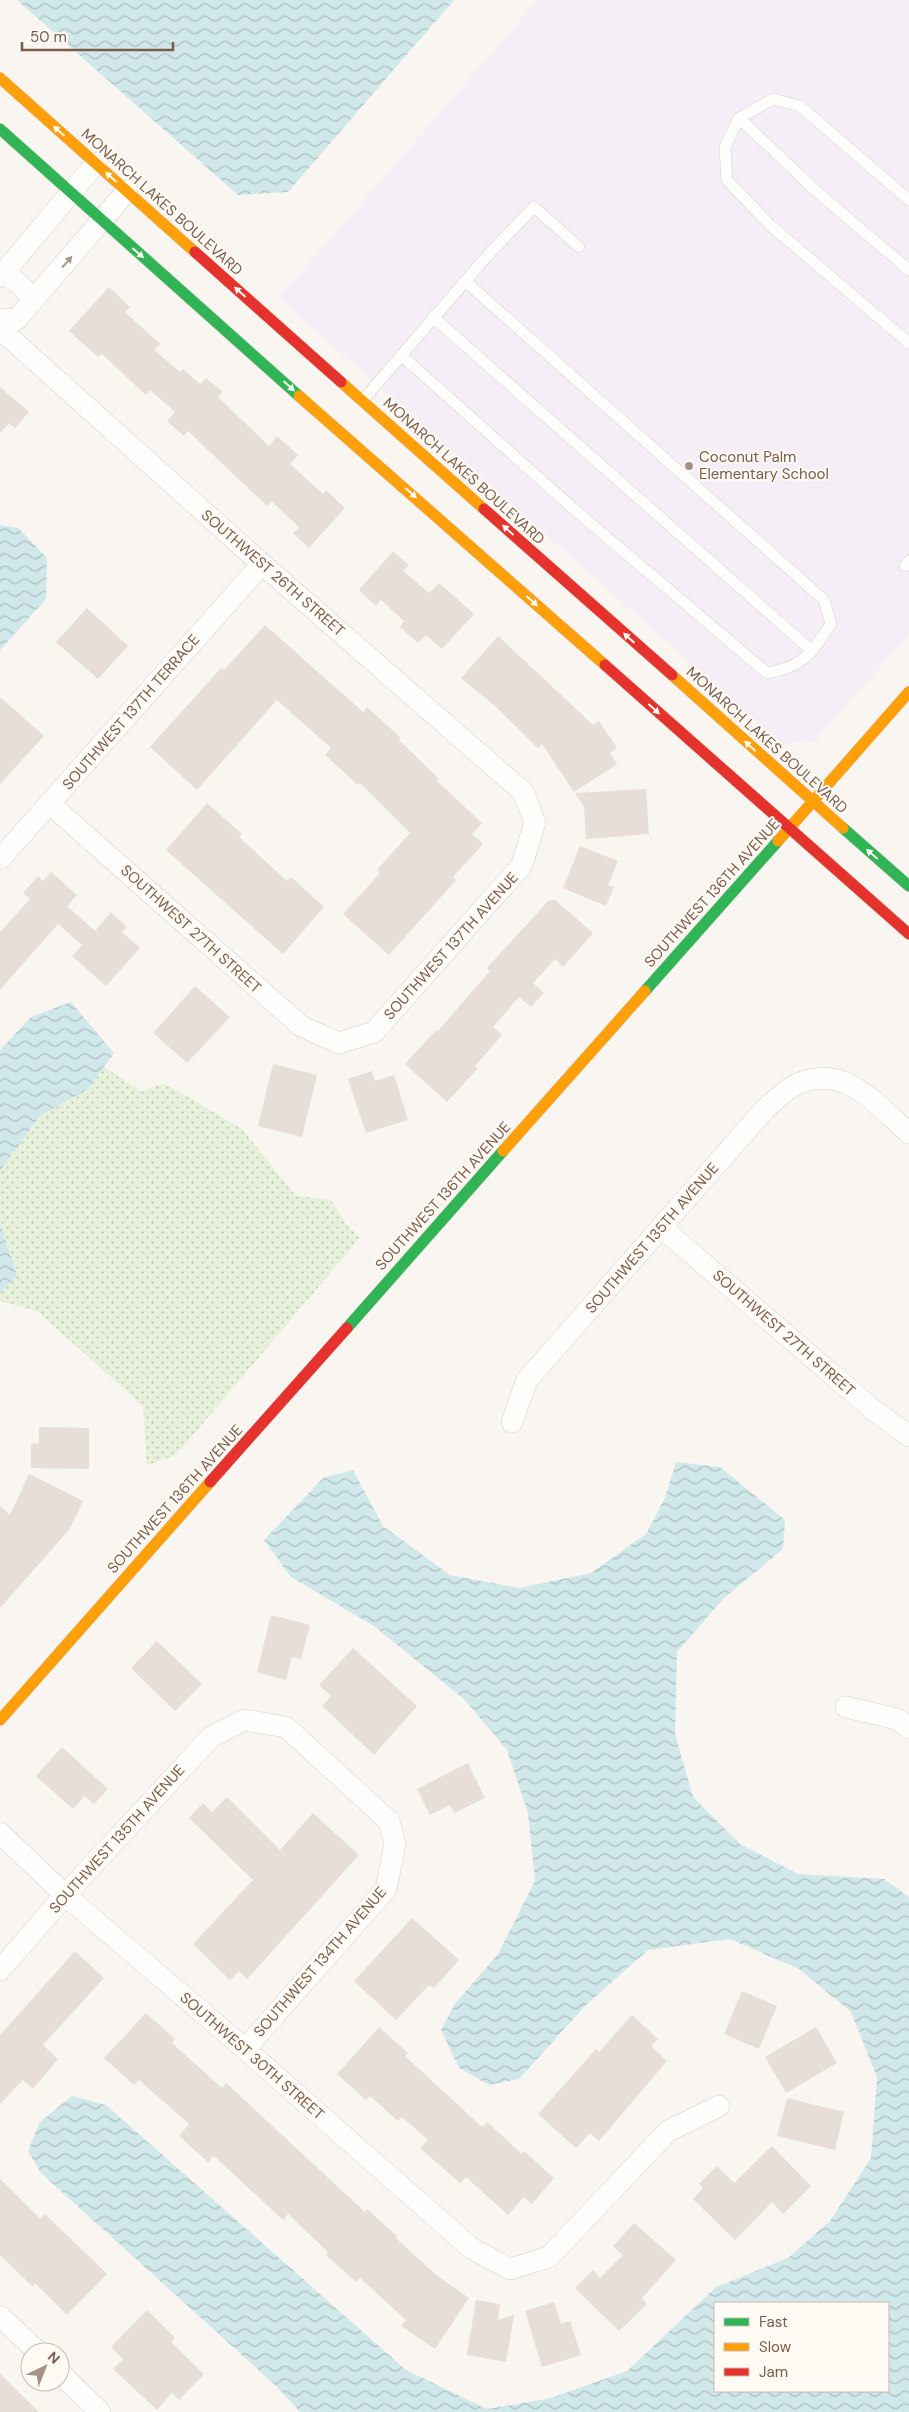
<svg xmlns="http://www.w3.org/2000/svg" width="909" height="2412" viewBox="0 0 909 2412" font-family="'DM Sans',sans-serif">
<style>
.education{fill:#f6eef6}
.grass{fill:url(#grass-dots)}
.water{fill:url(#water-waves);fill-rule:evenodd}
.building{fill:#e6ded7}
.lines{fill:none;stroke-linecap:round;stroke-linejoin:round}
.lane-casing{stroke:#d7d1cb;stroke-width:12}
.street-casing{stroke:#d7d1cb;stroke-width:22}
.fast-casing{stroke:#d9d2cb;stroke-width:12}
.slow-casing{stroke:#d9d2cb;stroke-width:12}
.jam-casing{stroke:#d9d2cb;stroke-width:12}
.lane{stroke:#fefefd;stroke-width:11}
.street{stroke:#fefefd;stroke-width:21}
.fast{stroke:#30b455;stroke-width:11}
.slow{stroke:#ff9f0a;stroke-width:11}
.jam{stroke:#e5322d;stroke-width:11}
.oneway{fill:#fffaf3}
.oneway2{fill:#a8958b}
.poi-dot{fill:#a69286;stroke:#fffaf3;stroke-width:2}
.labels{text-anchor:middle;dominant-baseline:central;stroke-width:4;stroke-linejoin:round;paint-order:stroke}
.street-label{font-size:15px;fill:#7a5c4d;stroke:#fffaf3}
.poi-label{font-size:15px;fill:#7a5c4d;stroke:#fffaf3;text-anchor:start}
</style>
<defs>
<pattern id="grass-dots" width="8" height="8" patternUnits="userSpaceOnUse" patternTransform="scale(1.25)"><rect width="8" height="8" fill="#e7f0db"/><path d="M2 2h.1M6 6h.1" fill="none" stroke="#c0c6b4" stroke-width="1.8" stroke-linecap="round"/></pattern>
<pattern id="water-waves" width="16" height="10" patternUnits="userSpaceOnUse" patternTransform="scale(1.25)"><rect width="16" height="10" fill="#d0e8ea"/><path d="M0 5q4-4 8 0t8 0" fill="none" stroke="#aebfc0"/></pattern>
</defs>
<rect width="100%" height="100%" fill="#f9f5f0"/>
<path class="education" d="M538,0H909V634L815,741L782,744L279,298Z"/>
<path class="grass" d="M104,1067L141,1091L162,1084L177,1090L243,1130L296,1196L331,1200L346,1224L360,1238L176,1455L147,1465L143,1406L37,1311L0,1301V1293L17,1275L0,1223V1171L41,1116L88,1089Z"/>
<path class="water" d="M17,0H454L288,192L238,195Z
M0,525L18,528L47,558L46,599L0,650Z
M71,1002L114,1053L88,1089L40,1116L0,1171V1050L31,1017Z
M0,1223L17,1275L0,1293Z
M676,1462L720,1467L785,1520L783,1549L723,1599L677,1652L675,1734L693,1797L740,1844L798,1874L884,1879L909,1897V2412H300L276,2386L41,2173L28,2151L40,2122L72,2096L106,2105L406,2370L487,2409L551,2398L627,2371L716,2287L788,2258L830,2221L871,2158L877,2077L851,2012L799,1969L730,1939L648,1950L585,2006L519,2079L489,2085L459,2068L441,2030L454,2005L498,1954L535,1881L528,1813L507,1750L465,1700L374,1626L291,1577L264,1540L323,1478L353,1470L383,1526L450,1575L519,1588L591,1573L646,1534L665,1498ZM715,2303H888V2391H715Z"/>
<path class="building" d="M109,287L130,307L125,312L160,344L154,350L180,372L183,369L200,384L206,378L223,392L218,397L269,446L277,436L298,455L290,464L323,494L326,490L345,508L309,548L293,533L299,527L271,501L267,506L188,431L184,436L167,421L175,412L150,390L146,395L102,354L98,357L69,331Z
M0,387L29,412L15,428L9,423L0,433Z
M393,551L409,565L403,571L429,593L439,583L474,614L442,649L426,635L418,643L400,627L404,621L381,600L376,606L359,590Z
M87,608L128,646L98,679L56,642Z
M265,625L363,712L367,707L401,738L399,740L439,779L437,781L482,823L472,834L483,844L453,877L456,880L389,955L343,914L380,873L377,870L410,833L360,783L358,785L325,755L331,748L277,700L197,790L150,747L221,668L224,670Z
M498,636L593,725L599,721L617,748L610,753L617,764L574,792L542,744L538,748L496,707L461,678Z
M0,697L44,736L0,784Z
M646,789L649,834L586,839L584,807L575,793Z
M207,803L242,834L239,837L287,881L291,877L324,907L283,954L166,850Z
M580,846L618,861L608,885L614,887L606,906L563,888Z
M51,872L77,895L67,906L95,931L111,912L127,927L122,932L140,948L106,986L72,956L82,945L58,924L0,990V932L30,899L23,893L38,876L43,881Z
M549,900H555L593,933L563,967L555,959L533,983L544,993L531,1007L519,997L493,1027L502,1035L475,1066L478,1068L447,1102L405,1064L436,1030L437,1032L490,971L487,968Z
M195,986L230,1017L187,1063L153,1033Z
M273,1064L317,1075L302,1137L258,1126Z
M372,1071L375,1081L394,1075L408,1120L366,1133L348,1079Z
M39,1427L89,1428V1469L31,1468V1444L39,1443Z
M29,1474L83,1501L69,1530L0,1608V1506L10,1515Z
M271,1615L310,1625L301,1659L292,1657L286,1680L257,1672Z
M157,1641L202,1684L175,1711L131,1668Z
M353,1648L417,1706L374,1755L322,1706L331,1696L319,1685Z
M62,1747L108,1789L94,1804L85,1796L73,1809L36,1776Z
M468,1763L485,1798L454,1813L450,1805L430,1815L417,1789Z
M227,1797L280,1850L313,1813L359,1855L247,1979L239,1971L230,1980L193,1944L253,1880L189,1818L203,1803L212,1812Z
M412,1918L459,1960L434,1988L429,1985L396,2020L354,1981Z
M75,1951L104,1978L43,2045L58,2059L33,2089L23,2080L0,2104V2035Z
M742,1991L777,2006L759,2049L724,2034Z
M146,2013L175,2039L172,2043L222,2088L226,2083L365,2212L367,2209L397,2236L396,2238L436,2275L469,2298L435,2349L401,2326L406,2320L360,2278L356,2282L326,2255L328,2252L288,2214L283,2220L214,2156L208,2162L179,2136L189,2124L139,2080L134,2085L104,2058Z
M632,2015L658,2039L651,2046L667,2061L599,2141L590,2133L576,2148L538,2114L596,2049L599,2052Z
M379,2027L408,2053L405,2056L482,2127L487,2122L522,2154L524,2151L554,2178L532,2204L524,2197L508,2215L466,2177L460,2183L420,2148L428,2140L402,2117L398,2121L370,2096L366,2100L337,2074Z
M816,2027L837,2063L786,2093L765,2057Z
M787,2098L844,2112L835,2150L777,2136Z
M772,2146L811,2186L783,2214L772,2202L735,2240L693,2199L703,2188L699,2184L717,2166L734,2183Z
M0,2179L41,2219L45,2214L107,2274L67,2315L35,2283L32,2286L0,2255Z
M634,2223L676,2260L642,2298L647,2304L619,2331L575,2288L593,2270L600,2278L623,2255L613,2246Z
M476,2300L500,2304L498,2320L514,2315L506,2362L467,2355Z
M554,2302L561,2324L570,2321L581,2355L542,2367L525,2311Z
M147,2310L175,2338L171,2342L204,2374L179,2400L172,2393L157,2410L113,2369L123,2359L111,2347Z
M0,2374L39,2412H0Z"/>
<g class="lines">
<g class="lane-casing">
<path id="lane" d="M739,118L815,190L909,270
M909,200L800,106L773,99L739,118L725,147L727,180L770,225L909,343
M433,317L812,651
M401,355L575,510L767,673C804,667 811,653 831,624L824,600L465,281
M362,401L488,255L534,207L579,247
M905,566L909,561"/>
</g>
<g class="street-casing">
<path id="street" d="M5,272L35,299
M0,277L96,163
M0,319L16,320L127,191
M0,329L262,564L523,792L535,822L522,865L374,1032L339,1043L301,1026L50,804
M0,859L262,564
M662,1228L871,1408L909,1436
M512,1422L527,1380L766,1108C775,1101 786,1089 797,1084C845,1063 875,1104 909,1133
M846,1707L897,1719L909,1728
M0,1833L65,1895L245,2049L471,2248L510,2269L549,2257L668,2131L719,2106
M0,1970L65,1895L211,1737L244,1720L286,1727L389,1821L395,1844L386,1889L245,2049
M0,2316L38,2352
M60,2373L100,2412"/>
</g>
<g class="fast-casing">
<path id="fast" d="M0,129L299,396
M843,828L909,886
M645,991L778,841
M347,1328L503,1151"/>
</g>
<g class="slow-casing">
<path id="slow" d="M0,78L195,252
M341,382L484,509
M299,396L605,665
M672,675L843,828
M778,841L909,692
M503,1151L645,991
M0,1720L210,1482"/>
</g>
<g class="jam-casing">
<path id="jam" d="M195,252L341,382
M484,509L672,675
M605,665L909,934
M210,1482L347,1328"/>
</g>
<use href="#lane" class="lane"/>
<use href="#street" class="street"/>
<use href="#fast" class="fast"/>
<use href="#slow" class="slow"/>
<use href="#jam" class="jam"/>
</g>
<defs><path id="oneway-solid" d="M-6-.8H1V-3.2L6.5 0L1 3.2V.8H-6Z" transform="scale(1.25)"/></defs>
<g class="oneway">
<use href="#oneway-solid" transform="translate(59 131) rotate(-138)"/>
<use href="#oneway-solid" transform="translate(111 177) rotate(-138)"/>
<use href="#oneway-solid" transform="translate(138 253) rotate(41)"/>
<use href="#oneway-solid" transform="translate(240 292) rotate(-138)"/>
<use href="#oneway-solid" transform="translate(289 386) rotate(42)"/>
<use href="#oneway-solid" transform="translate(411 493) rotate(42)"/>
<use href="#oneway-solid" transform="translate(508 530) rotate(-138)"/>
<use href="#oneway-solid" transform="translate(532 601) rotate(42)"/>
<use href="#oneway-solid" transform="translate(629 638) rotate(-138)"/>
<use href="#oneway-solid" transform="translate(654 709) rotate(42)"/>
<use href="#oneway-solid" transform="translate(750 746) rotate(-138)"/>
<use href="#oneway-solid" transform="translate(872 854) rotate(-139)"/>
</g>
<use class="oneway2" href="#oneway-solid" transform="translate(67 262) rotate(-49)"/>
<circle class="poi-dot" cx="689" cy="466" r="5"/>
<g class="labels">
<g class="street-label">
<text transform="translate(162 202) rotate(42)">MONARCH LAKES BOULEVARD</text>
<text transform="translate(464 471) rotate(42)">MONARCH LAKES BOULEVARD</text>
<text transform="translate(273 573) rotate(41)">SOUTHWEST 26TH STREET</text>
<text transform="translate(131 712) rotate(-49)">SOUTHWEST 137TH TERRACE</text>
<text transform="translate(767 740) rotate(42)">MONARCH LAKES BOULEVARD</text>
<text transform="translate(712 893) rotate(-48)">SOUTHWEST 136TH AVENUE</text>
<text transform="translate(191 929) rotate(42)">SOUTHWEST 27TH STREET</text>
<text transform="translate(451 946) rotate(-48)">SOUTHWEST 137TH AVENUE</text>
<text transform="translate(443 1196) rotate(-48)">SOUTHWEST 136TH AVENUE</text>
<text transform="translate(652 1238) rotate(-49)">SOUTHWEST 135TH AVENUE</text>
<text transform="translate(784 1333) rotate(41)">SOUTHWEST 27TH STREET</text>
<text transform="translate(175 1499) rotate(-48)">SOUTHWEST 136TH AVENUE</text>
<text transform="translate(117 1839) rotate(-48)">SOUTHWEST 135TH AVENUE</text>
<text transform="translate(320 1962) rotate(-49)">SOUTHWEST 134TH AVENUE</text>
<text transform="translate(252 2056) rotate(41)">SOUTHWEST 30TH STREET</text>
</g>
<g class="poi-label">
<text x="699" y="457">Coconut Palm<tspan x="699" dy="17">Elementary School</tspan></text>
</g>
</g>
<rect x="714" y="2302" width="175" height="90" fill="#fffaf3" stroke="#cabbb1"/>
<rect x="724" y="2318" width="25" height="8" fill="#30b455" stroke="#cabbb1"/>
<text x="759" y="2327" font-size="15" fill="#7a5c4d">Fast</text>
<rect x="724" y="2343" width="25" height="8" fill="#ff9f0a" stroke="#cabbb1"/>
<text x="759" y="2352" font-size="15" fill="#7a5c4d">Slow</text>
<rect x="724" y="2368" width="25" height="8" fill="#e5322d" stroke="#cabbb1"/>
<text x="759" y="2377" font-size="15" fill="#7a5c4d">Jam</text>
<g transform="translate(45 2367) rotate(43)"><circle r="24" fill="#fffaf3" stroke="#cabbb1"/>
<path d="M0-4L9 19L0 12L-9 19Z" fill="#a69286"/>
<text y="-8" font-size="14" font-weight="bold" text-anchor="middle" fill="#7a5c4d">N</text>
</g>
<path d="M22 42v8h151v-8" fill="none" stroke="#7a5c4d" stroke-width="2.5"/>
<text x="30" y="42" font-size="15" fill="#7a5c4d" stroke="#fffaf3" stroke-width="4" paint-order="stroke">50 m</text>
</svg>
